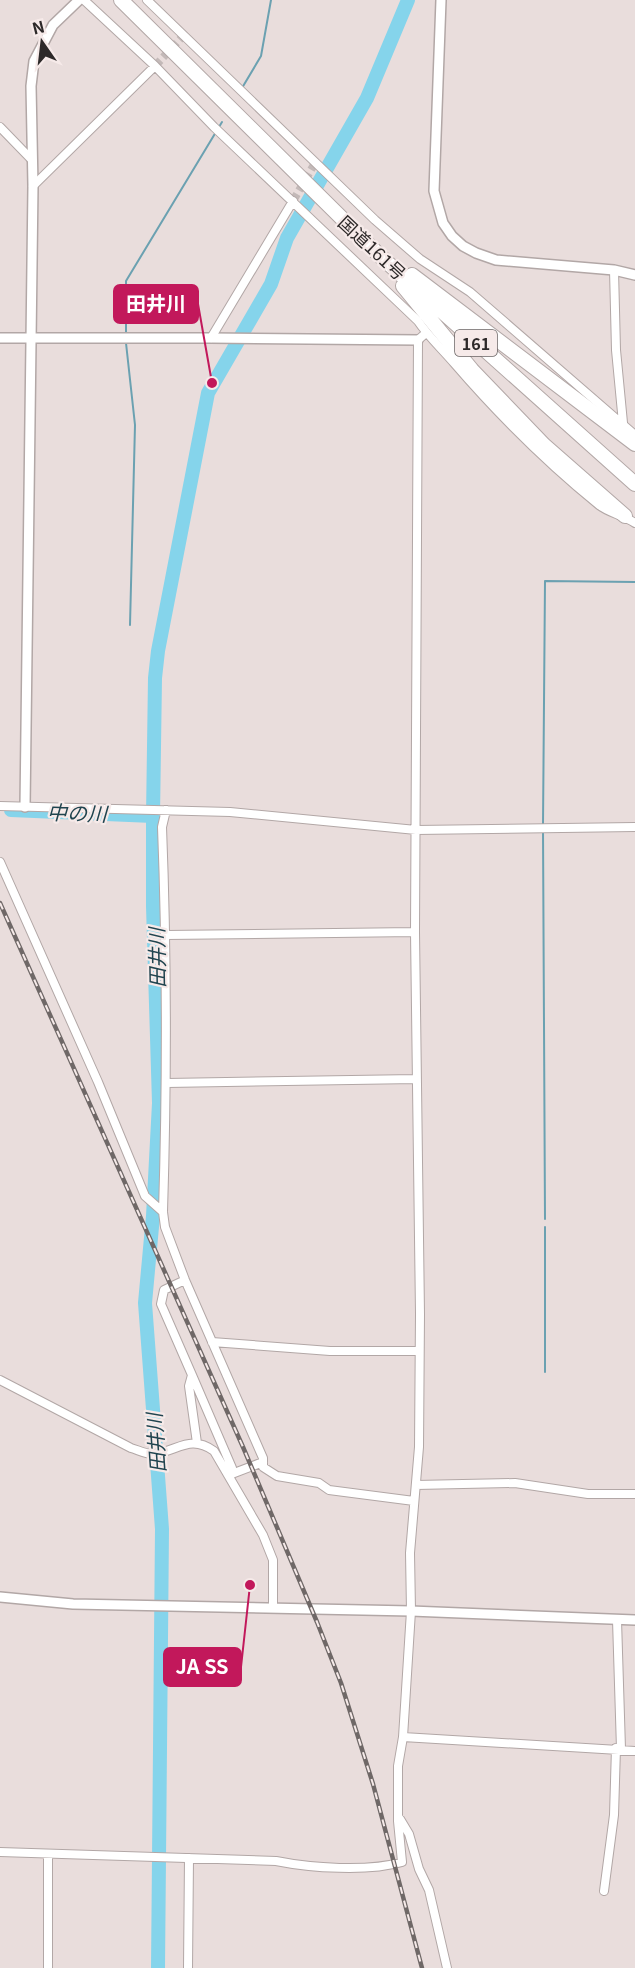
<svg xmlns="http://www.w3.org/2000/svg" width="635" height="1968" viewBox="0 0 635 1968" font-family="Georgia,'Noto Sans JP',serif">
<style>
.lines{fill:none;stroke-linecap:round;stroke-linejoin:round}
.stream{stroke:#6ba1b1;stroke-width:2}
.river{stroke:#85d4eb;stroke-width:14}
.minor-tunnel{stroke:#c3b9b8;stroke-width:8;stroke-dasharray:8 4;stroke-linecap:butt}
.minor-casing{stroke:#b2a7a6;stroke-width:10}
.tertiary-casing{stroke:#b2a7a6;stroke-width:12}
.trunk-casing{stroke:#b2a7a6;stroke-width:16}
.minor{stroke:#fff;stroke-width:8}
.tertiary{stroke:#fff;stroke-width:9}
.trunk{stroke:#fff;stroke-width:14}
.rail-casing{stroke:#6f6867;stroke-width:4.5}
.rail{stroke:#f6eae9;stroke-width:2;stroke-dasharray:7;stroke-linecap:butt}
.labels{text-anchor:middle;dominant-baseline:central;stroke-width:4.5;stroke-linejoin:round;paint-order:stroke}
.shield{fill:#f6eae9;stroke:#696363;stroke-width:1.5}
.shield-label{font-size:16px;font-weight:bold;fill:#2d2929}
.street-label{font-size:18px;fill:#2d2929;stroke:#f6eae9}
.water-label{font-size:20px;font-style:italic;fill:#20444f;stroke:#f6eae9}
.leader{fill:none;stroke:#c2185b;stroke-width:2}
.callout-dot{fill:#c2185b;stroke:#f6eae9;stroke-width:2}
.callout{fill:#c2185b;stroke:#c2185b;stroke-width:2}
.callout-label{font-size:20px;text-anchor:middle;font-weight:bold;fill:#fff}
</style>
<rect width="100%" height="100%" fill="#e9dddc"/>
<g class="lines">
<path class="stream" d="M242,88L261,56L271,0
M126,334V281L222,122
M126,343L135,425L130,625
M543,825L545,581L635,582
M543,830L545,1219
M545,1372V1227"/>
<path class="river" d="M11,810L153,816
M158,1968L162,1529L145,1303L153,1216L159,1103L153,906V816L155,678L158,651L208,393L271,284L287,238L367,98L408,0"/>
<path class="minor-tunnel" d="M155,66L183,36
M293,201L315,163"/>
<g class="minor-casing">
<path id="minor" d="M84,0L155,66L214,127L418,321C428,336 442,349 454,363C498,414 546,462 599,505C609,513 623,515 635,523
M147,0L375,220L420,259L470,292L635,435
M0,127L32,160
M33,186L155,66
M614,270L616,350L623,423
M211,338L293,201
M0,806L230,812L416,830L635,827
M166,810L162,827C167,955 167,1083 163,1212L165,1227L185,1280L263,1458V1467L277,1476L319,1483L329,1490L414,1501
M0,862L98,1082L145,1196L163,1212
M166,935L415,932
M167,1083L416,1079
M185,1280L164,1290L161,1304L192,1375L189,1386L197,1443
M212,1342L330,1351H418
M192,1375L232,1468L229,1475
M0,1380L131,1448C138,1450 147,1455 154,1454C178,1451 190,1434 214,1451L263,1535L273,1560V1608
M229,1475L263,1462
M416,1485L515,1483L588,1494H635
M617,1620L621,1749
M403,1737L635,1751
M400,1819L409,1834L419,1869L429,1890L447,1968
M0,1852L276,1861C311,1868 368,1872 402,1862L398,1821V1766L403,1737L411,1611L410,1553L419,1447L420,1314L415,932L418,340L426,333
M48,1854V1968
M604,1891L614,1815L616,1748
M188,1968L189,1858"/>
</g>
<g class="tertiary-casing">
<path id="tertiary" d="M441,0L434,191L443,223L452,236L463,246L476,253L496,260L614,270L635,275
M0,338H211L418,340
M25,807L33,186L31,86L34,61L53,25L79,0
M0,1597L73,1604L411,1611L635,1620"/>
</g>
<g class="trunk-casing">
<path id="trunk" d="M121,0L380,256L635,484
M412,275L635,444
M403,286L472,370L544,445L625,516"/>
</g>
<use href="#minor" class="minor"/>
<use href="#tertiary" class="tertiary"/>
<use href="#trunk" class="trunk"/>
<g class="rail-casing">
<path id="rail" d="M0,903L243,1447L317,1622L341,1683L373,1784L422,1968"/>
</g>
<use href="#rail" class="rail"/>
</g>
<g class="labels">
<rect class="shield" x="455" y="330" width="42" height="26" rx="4.5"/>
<g class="shield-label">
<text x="476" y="343">161</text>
</g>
<g class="street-label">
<text transform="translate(373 247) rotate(43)">国道161号</text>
</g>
<g class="water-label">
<text transform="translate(77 812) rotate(2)">中の川</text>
<text transform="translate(156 958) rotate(-91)">田井川</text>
<text transform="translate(155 1443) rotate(-94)">田井川</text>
</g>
</g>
<path class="leader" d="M212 383L198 304M250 1585L241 1667"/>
<g class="callout-dot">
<circle cx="212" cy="383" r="6"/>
<circle cx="250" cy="1585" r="6"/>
</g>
<g class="callout">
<rect x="114" y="285" width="84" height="38" rx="6"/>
<rect x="164" y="1648" width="77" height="38" rx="6"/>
</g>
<g class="callout-label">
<text x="156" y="311">田井川</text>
<text x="202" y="1674">JA SS</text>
</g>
<g transform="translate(42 42) rotate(346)" stroke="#f6eae9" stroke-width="4.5" paint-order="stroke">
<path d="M0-4.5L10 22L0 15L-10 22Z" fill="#2d2929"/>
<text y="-9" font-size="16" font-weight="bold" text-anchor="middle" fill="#2d2929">N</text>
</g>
</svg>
